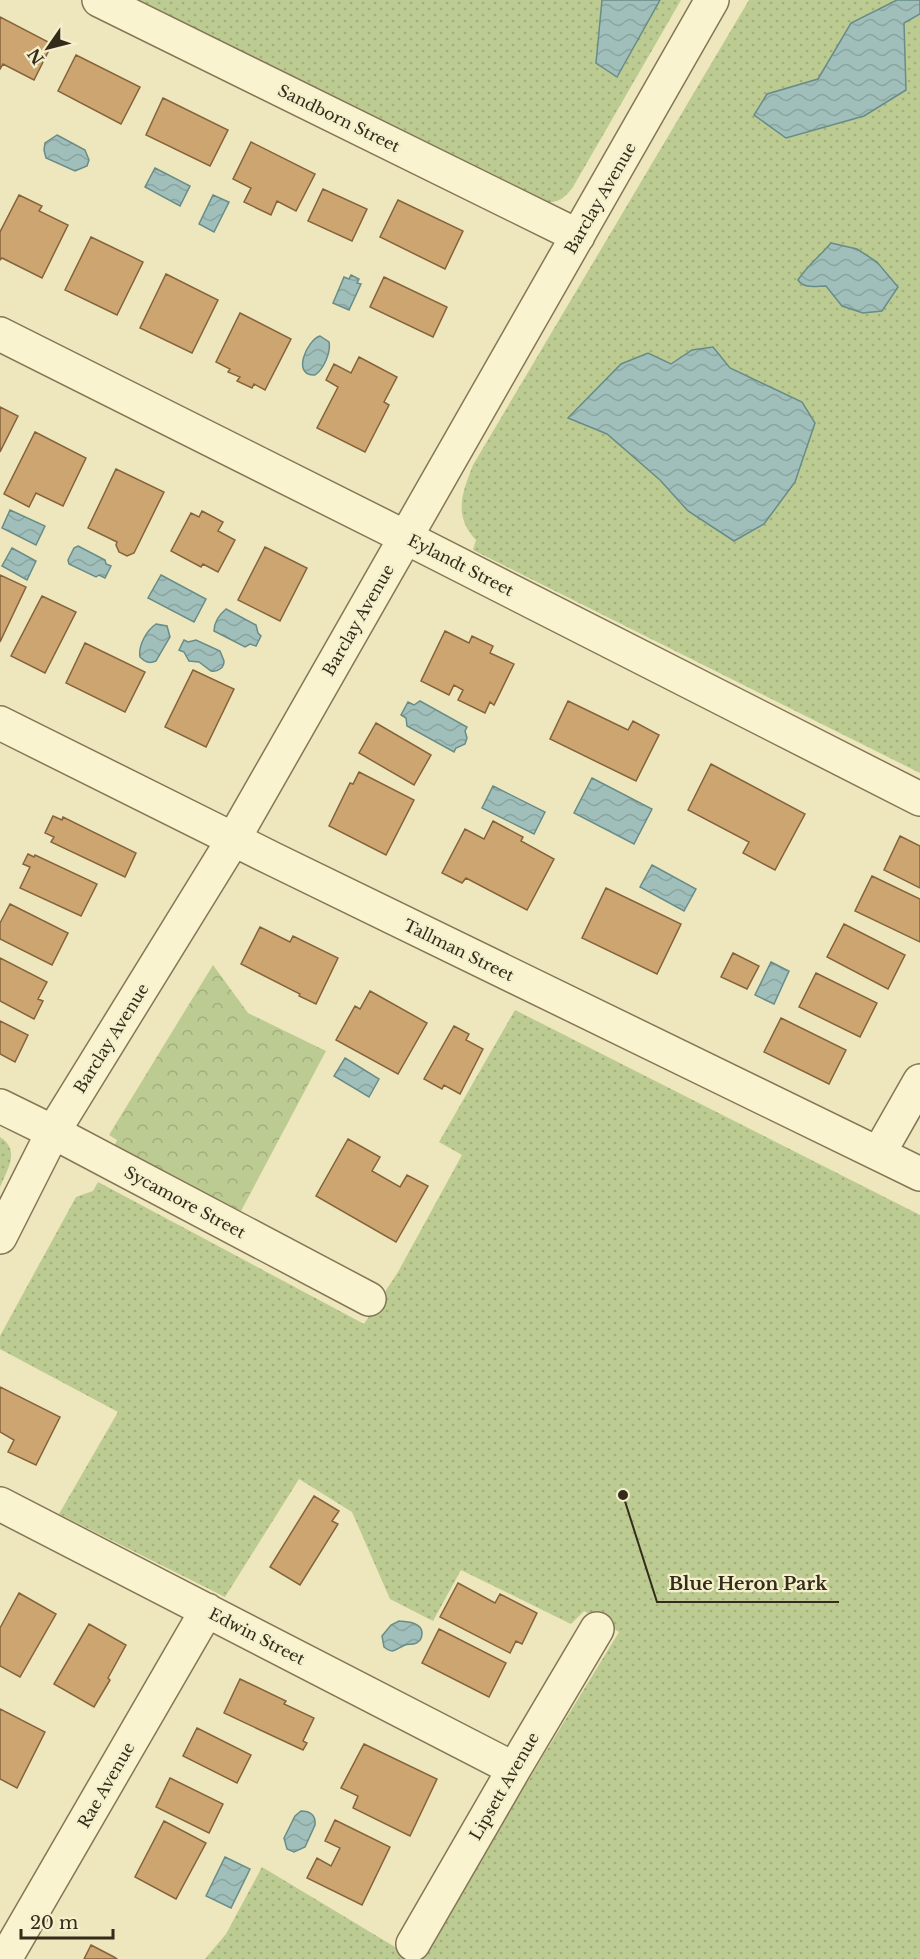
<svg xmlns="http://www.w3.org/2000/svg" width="920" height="1959" viewBox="0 0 920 1959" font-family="'Libre Baskerville',serif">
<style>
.forest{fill:url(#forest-crowns)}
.park{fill:url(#park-dots)}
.water{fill:url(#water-waves);stroke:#688c88;stroke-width:1.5}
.building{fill:#cda571;stroke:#85633b;stroke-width:1.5}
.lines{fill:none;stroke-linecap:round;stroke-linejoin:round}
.minor-casing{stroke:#857656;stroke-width:36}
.minor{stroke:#f9f3cf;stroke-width:33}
.labels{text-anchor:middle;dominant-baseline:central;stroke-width:4.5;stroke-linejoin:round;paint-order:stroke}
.street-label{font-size:16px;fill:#342b1b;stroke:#f5f0cc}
.leader{fill:none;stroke:#342b1b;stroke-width:2}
.callout-dot{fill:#342b1b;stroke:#f5f0cc;stroke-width:2}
.callout-label{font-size:18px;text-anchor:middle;font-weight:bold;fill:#342b1b;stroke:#f5f0cc;stroke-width:4.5;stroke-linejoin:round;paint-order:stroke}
</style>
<defs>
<pattern id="forest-crowns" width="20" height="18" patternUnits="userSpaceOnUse" patternTransform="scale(1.5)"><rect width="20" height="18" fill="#bccb91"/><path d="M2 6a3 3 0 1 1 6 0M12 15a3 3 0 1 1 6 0" fill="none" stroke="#a2ae7c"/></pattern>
<pattern id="park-dots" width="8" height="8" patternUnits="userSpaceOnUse" patternTransform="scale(1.5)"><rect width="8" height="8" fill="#bccb91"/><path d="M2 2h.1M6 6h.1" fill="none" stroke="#a2ae7c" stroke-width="1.8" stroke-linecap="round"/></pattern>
<pattern id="water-waves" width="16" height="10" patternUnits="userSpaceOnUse" patternTransform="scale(1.5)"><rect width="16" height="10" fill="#a0bfba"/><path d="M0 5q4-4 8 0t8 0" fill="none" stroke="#8aa49f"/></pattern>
</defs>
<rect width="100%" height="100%" fill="#eee6bc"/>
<path class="forest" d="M213,965L248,1013L326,1051L241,1211L114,1147L117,1140L109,1135Z"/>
<path class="park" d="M136,0H681L573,187C564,199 559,202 544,203Z
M749,0H920V773L473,550L476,540C453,516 462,493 473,465Z
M515,1010L920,1215V1959H419L619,1632L584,1611L571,1624L461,1570L433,1621L390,1599L352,1512L299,1479L225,1597L59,1514L118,1412L0,1349V1336L76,1197L93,1191L98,1182L364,1324L398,1272L462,1155L439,1142Z
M0,1137C21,1150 7,1170 0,1187Z
M262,1867L415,1959H205L226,1934Z"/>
<path class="water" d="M602,0H660L617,77L596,63Z
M897,0H920V14L904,23L906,90L864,116L786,138L754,115L767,94L818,79L851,23Z
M57,135L85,150L89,160L87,166L75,171L46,158L44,150L45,143Z
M155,168L190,186L180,206L145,187Z
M213,195L229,202L214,232L199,224Z
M831,243L857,249L877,262L898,287L882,311L863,313L842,306L826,286C816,286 804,289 798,280C807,266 820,256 831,243Z
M351,275L359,279L357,283L361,284L349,310L333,303L344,277L349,279Z
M320,336L329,342C331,352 324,369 315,375C291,376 307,340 320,336Z
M713,347L730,368L802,402L815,423L795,482L764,524L734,541L688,511L660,480L607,434L568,418L621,364L648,353L671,364L692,350Z
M10,510L45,526L36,545L2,528Z
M78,546L105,560L106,564L111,566L105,578L99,575L96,577L69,564L68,560L74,548Z
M12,548L36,561L27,580L2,566Z
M161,575L206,599L194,622L148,598Z
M226,609L256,625L258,633L261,636L256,646L250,644L245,647L214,631C214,623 219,615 226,609Z
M156,624L167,626L170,637L156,661C149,664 145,662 140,657C138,645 147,630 156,624Z
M184,640L188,642L196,640L220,651L224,661C224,668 218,672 211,671L199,662L189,661L184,652L179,650Z
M420,701L467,727L465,731L467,738L465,744L456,748L454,752L407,726L406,718L401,715L408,702L414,705Z
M592,778L652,809L634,844L574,813Z
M493,786L545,812L534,834L482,808Z
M652,865L696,889L684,911L640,887Z
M771,962L789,971L774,1004L755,995Z
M345,1058L379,1079L369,1097L334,1076Z
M399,1621C407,1622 422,1622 422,1633C422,1636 421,1640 418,1642C414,1646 409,1643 405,1645C395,1649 394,1655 384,1647L382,1636L391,1625Z
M301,1811C310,1811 316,1815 315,1825L305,1847L294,1852L287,1849L284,1838L295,1816Z
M225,1857L250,1869L231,1908L206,1896Z"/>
<path class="building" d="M0,17L52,44L34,80L3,64L0,69Z
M76,55L140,87L121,124L58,91Z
M163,98L228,130L210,166L146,135Z
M251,142L315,174L296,211L277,201L271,215L244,202L251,188L233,179Z
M323,189L367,209L352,241L308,221Z
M19,195L42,206L39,211L68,225L42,278L2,258L0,260V232Z
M398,200L463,231L445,269L380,237Z
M91,237L143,262L117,315L65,290Z
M166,274L218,300L192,353L140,328Z
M384,277L447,307L433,337L370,307Z
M240,313L291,339L265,390L254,384L252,388L237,381L240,377L228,372L230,369L216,362Z
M359,357L397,377L384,402L389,405L365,452L317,428L338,387L326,380L334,364L351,373Z
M0,407L18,416L0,452Z
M35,432L86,458L63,506L36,493L29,507L4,494Z
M116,469L164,492L134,553L127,556L119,552L116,545L117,542L88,528Z
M202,511L223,522L218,531L235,540L218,572L203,564L201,567L171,551L191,513L199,517Z
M265,547L307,568L280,621L238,600Z
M0,575L26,587L0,642Z
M42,596L76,612L45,673L11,656Z
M445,631L469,643L472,636L493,646L490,653L514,664L494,705L490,702L485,713L458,700L463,690L454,685L449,695L421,681Z
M85,643L145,672L125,712L66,683Z
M193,670L234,689L206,747L165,727Z
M568,701L628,730L633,721L659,735L636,781L550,739Z
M376,723L431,755L414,785L359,753Z
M711,764L805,814L775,870L743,853L749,842L688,810Z
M359,772L414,800L386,855L329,826L350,783L353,784Z
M53,816L62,820L63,817L136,853L125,877L51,842L54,837L45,833Z
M493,821L523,837L521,841L554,859L527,910L466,878L462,883L442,873L465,829L484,839Z
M900,836L920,846V888L884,870Z
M28,854L34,857L35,855L97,884L81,916L20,888L30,867L23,864Z
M872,876L920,899V942L855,911Z
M606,888L681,924L657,974L582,938Z
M10,904L68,933L52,965L0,939V923Z
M844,924L905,955L888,989L827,957Z
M260,927L290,942L293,936L338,958L316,1004L299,996L300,994L241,964Z
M733,953L759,966L747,989L721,977Z
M0,958L47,982L38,999L43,1001L34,1019L0,1001Z
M816,973L877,1003L860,1037L799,1007Z
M370,991L427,1023L398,1074L336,1040L355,1006L360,1009Z
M781,1018L846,1050L829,1084L764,1052Z
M0,1021L28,1035L15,1062L0,1054Z
M454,1026L469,1034L466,1040L483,1049L460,1094L444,1085L442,1089L424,1079Z
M348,1139L380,1157L372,1171L400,1187L407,1175L428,1186L396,1242L316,1196Z
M0,1387L60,1417L36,1465L8,1452L14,1440L0,1432Z
M314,1496L339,1511L332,1521L338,1524L300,1585L270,1567Z
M458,1583L495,1603L500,1594L537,1613L522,1644L516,1641L510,1653L440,1617Z
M19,1593L56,1614L20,1677L0,1666V1628Z
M89,1624L126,1645L108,1678L110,1680L94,1707L54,1684Z
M439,1629L506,1663L489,1697L422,1663Z
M240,1679L286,1701L284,1704L314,1718L303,1741L307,1743L303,1750L224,1713Z
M0,1709L45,1732L17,1788L0,1779Z
M197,1728L251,1755L237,1783L183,1756Z
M364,1744L437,1779L410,1836L353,1808L358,1796L341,1788Z
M170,1778L223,1804L209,1833L156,1807Z
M335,1820L390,1847L362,1905L307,1878L317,1858L331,1866L340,1848L325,1841Z
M164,1821L206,1843L176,1899L135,1877Z
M91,1945L114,1957L117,1959H84Z"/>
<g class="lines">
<g class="minor-casing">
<path id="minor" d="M99,0L578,236
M0,334L405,537L920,799
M0,723L273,859L920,1174
M0,1106L53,1132L369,1299
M879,1153L920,1081
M0,1237L53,1132L233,840L712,0
M0,1504L514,1769
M413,1944L514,1769L597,1629
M5,1959L207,1610"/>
</g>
<use href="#minor" class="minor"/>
</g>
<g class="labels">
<g class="street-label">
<text transform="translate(339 118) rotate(26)">Sandborn Street</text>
<text transform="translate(600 198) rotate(-60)">Barclay Avenue</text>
<text transform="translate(461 565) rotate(27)">Eylandt Street</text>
<text transform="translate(358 620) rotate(-60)">Barclay Avenue</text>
<text transform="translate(459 950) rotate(26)">Tallman Street</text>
<text transform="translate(111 1038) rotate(-58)">Barclay Avenue</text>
<text transform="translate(185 1202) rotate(28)">Sycamore Street</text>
<text transform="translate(257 1636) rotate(27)">Edwin Street</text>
<text transform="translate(106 1785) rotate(-60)">Rae Avenue</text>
<text transform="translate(504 1786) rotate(-60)">Lipsett Avenue</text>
</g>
</g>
<path class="leader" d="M623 1495L657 1602H839"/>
<circle class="callout-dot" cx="623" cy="1495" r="6"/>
<g class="callout-label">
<text x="748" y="1590">Blue Heron Park</text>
</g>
<g transform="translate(48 48) rotate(235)" stroke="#f5f0cc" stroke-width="4.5" paint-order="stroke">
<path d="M0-4.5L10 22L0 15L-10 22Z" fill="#342b1b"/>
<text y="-9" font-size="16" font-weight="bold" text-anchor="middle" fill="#342b1b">N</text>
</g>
<path d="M21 1929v9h92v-9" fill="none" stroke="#342b1b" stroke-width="3"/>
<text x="30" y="1929" font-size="18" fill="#342b1b" stroke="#f5f0cc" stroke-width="4.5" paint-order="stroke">20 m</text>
</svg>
